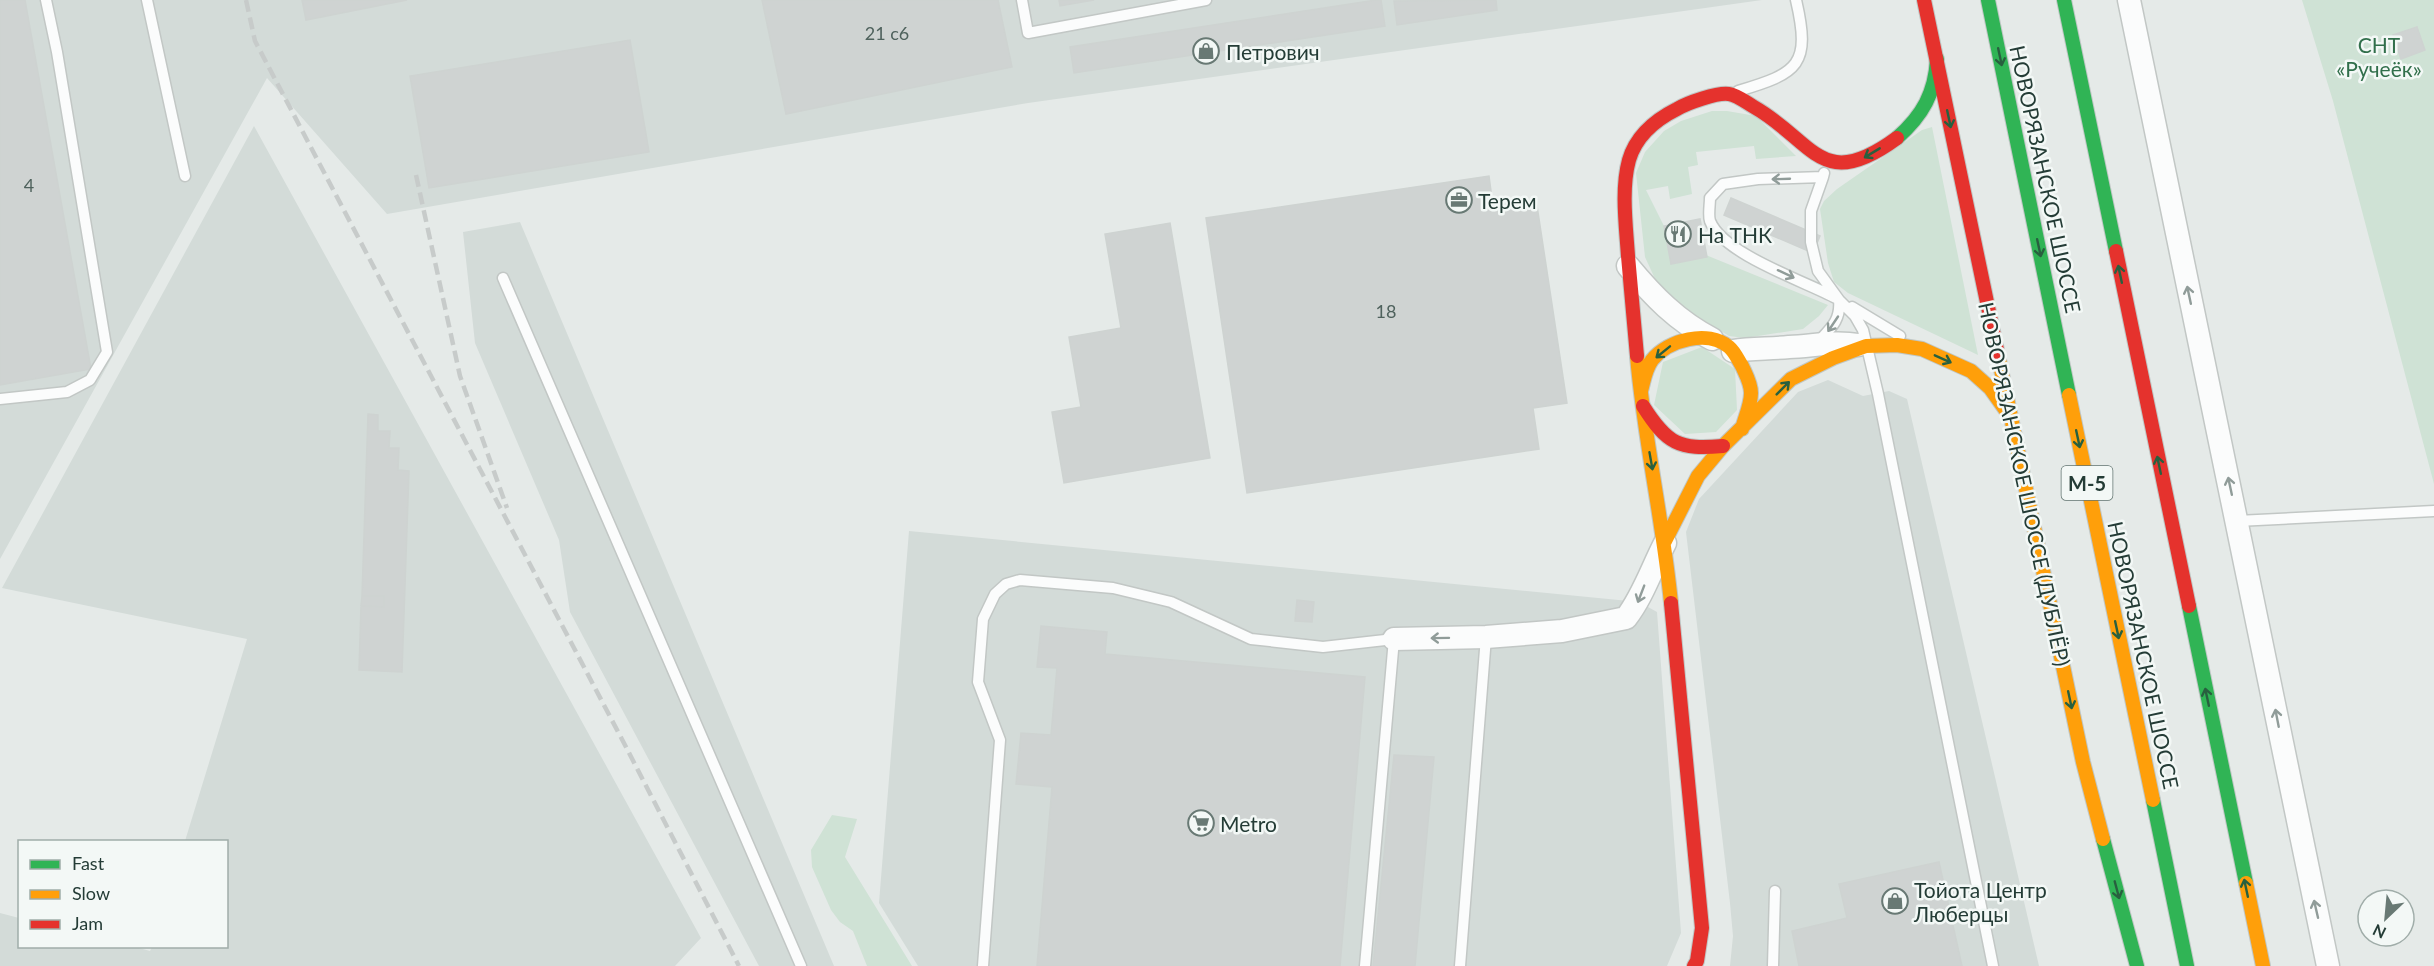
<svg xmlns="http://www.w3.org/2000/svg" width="2434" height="966" viewBox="0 0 2434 966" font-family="Lato,sans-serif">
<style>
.built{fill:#d3dbd8}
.green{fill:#cfe2d5}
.building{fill:#cfd3d2;stroke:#ced3d1;stroke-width:1.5}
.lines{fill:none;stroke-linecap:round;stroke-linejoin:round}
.lane-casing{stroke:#c2c7c5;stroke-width:13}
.street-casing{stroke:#c2c7c5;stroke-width:25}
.fast-casing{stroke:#c0c7c5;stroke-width:16}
.slow-casing{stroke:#c0c7c5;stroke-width:16}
.jam-casing{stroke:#c0c7c5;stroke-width:16}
.lane{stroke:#fbfcfc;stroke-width:10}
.street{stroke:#fbfcfc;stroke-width:22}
.fast{stroke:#30b455;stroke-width:14}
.slow{stroke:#ff9f0a;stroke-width:14}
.jam{stroke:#e5322d;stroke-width:14}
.rail{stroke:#c7cbca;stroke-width:4.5;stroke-dasharray:12 6;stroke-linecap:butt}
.oneway{stroke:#28603f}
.oneway2{stroke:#909c99}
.labels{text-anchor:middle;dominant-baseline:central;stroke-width:5;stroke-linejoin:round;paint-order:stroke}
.number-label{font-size:18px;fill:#4f625d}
.shield{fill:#f3f8f6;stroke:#627470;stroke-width:1.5}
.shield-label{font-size:20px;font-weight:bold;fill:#243c36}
.park-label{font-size:21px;fill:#316f4b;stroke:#f3f8f6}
.poi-label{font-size:21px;fill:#243c36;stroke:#f3f8f6;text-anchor:start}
.street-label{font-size:21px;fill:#243c36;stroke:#f3f8f6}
</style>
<rect width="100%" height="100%" fill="#e5eae8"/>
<path class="built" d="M0,0H1762L1028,103L387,214L267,78L0,559Z
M254,126L701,938L675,966H0V913L19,918L20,946H132L150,951L152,947L226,946V842L185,841L247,639L2,588Z
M520,222L834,966H759L570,612L559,540L475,343L463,232Z
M1828,380L1863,396L1889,391L1907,399L2039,966H1730L1733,936L1730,903L1686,532L1699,499L1798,392Z
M909,531L1639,602L1657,612L1681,933L1667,966H918L879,903Z"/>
<path class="green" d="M2302,0H2434V484L2333,101Z
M1712,111H1727L1756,116L1796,156L1756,159L1754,146L1696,152L1698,165L1688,167L1692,194L1670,199L1668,186L1646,190L1664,226L1671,264L1707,257L1701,253L1828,305L1819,316L1803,329L1745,338L1729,336L1677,304L1656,281L1645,257L1636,173L1645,152L1664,131L1681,121Z
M1932,127L1978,355L1848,293L1834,282L1828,263L1820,209L1824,201L1837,189L1922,130Z
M1702,347L1735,369L1737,410L1716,432L1685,434L1654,405L1663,362Z
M832,815L857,819L845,857L912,966H867L853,931L840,922L831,910L812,867L811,850Z"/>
<path class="building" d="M0,0H25L91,369L0,385Z
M302,0H407L306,20Z
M762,0H998L1012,67L786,114Z
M1059,0H1094L1060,6Z
M1376,0H1381L1385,26L1074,73L1070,47Z
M1496,0L1497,10L1397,25L1394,1Z
M2417,27L2425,50L2401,59L2393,35Z
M630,40L649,152L429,188L410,76Z
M1489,176L1493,206L1536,199L1567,403L1533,408L1539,449L1247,493L1206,218Z
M1731,198L1820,236L1813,253L1724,215Z
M1700,219L1707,257L1671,264L1664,226Z
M1170,223L1210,458L1064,483L1052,412L1081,407L1069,337L1121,328L1105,234Z
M368,414L378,415V431H390L389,448H399L398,470L409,471L402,672L359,670L361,606L384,607V596H362Z
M362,596H384V607L361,606Z
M1297,600L1314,602L1312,622L1295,621Z
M1041,626L1107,632L1105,654L1365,677L1340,966H1037L1052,787L1016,784L1021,733L1051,735L1057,668L1037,667Z
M1394,755L1434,757L1415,966H1373Z
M1939,862L1962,966H1799L1792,931L1847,918L1839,884Z"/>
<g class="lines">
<g class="lane-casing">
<path id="lane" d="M147,0L185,176
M1022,0L1028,33L1206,0
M1738,91C1799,73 1811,65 1796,0
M1824,173L1823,177L1758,179L1723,184L1710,198C1710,205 1708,215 1710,221C1723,254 1804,281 1836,298
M1823,177L1811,211V242L1818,271L1839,300L1855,316L1863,330L1878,394L1993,966
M503,278L801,966
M1852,307L1900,336
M1818,342C1831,328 1841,320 1839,300
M0,399L67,392L90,380L107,352L57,52L46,0
M2237,521L2434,511
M983,966L1000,740L978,682L983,619L995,594L1006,584L1020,580L1113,588L1171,602L1251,639L1323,647L1394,639L1365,966
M1460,966L1486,637
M1773,966L1775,891"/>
</g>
<g class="street-casing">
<path id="street" d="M2129,0L2328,966
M1628,266C1653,296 1677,321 1712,339
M1733,351C1752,348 1770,349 1789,347C1814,346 1833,341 1859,345
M1394,639L1486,637L1562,631L1626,618C1643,596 1652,568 1665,543"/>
</g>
<g class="fast-casing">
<path id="fast" d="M1988,0L2069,395
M2064,0L2116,251
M1897,138C1923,115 1935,93 1937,59
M2189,606L2246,883
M2153,800L2187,966
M2103,839L2137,966"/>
</g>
<g class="slow-casing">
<path id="slow" d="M1998,355L2083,762L2103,839
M1637,356C1644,439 1663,520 1671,603
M1641,391C1644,380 1645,370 1652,360C1668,340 1708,329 1729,347C1735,352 1738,360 1742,366C1746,375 1751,383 1751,393C1751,405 1745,417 1742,429
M2069,395L2153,800
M1665,541L1698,476L1723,446L1791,379L1833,358L1866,346L1897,345L1922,349L1971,371L1990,388L2007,412
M2246,883L2263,966"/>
</g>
<g class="jam-casing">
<path id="jam" d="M1924,0L1998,355
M2116,251L2189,606
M1637,356C1634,322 1631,289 1628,256C1626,226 1621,189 1629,160C1636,136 1655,120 1677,109C1687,103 1718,92 1729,94C1737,95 1747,103 1754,107C1814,141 1821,194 1897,138
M1643,406C1667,444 1679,450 1723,446
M1671,603L1702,928L1697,961L1694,966"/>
</g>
<use href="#lane" class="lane"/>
<use href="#street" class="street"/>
<use href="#fast" class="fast"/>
<use href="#slow" class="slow"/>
<use href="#jam" class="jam"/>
<path class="rail" d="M246,0L255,41L626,747L739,966
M416,175L460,376L507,508"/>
</g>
<defs><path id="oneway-shaft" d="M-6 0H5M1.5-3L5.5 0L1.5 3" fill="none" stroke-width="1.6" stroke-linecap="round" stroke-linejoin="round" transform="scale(1.5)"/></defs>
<g class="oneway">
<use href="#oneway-shaft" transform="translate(2000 57) rotate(78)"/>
<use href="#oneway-shaft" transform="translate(1949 119) rotate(78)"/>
<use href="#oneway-shaft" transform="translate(1872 153) rotate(149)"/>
<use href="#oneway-shaft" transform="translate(2039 248) rotate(78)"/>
<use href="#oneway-shaft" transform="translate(2120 274) rotate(-102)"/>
<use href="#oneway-shaft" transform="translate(1663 352) rotate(141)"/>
<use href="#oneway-shaft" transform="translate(1943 359) rotate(24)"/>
<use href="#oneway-shaft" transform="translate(1783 388) rotate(-45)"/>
<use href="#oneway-shaft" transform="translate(2078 439) rotate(78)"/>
<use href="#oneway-shaft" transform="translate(1651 461) rotate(80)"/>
<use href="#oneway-shaft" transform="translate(2159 465) rotate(-102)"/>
<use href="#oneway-shaft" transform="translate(2117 630) rotate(78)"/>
<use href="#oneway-shaft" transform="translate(2207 697) rotate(-102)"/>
<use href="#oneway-shaft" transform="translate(2070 700) rotate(78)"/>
<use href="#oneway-shaft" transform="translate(2246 888) rotate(-102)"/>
<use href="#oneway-shaft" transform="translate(2117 890) rotate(75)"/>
</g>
<g class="oneway2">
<use href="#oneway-shaft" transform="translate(1781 179) rotate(178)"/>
<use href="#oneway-shaft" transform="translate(1786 274) rotate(25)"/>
<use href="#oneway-shaft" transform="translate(2189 295) rotate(-102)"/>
<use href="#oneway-shaft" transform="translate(1833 324) rotate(124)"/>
<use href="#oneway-shaft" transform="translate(2230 486) rotate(-102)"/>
<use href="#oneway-shaft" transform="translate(1641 594) rotate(111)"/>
<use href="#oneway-shaft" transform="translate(1440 638) rotate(179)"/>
<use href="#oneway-shaft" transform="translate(2277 718) rotate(-101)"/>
<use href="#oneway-shaft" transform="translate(2316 909) rotate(-103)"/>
</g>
<defs>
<g id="shop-ring" transform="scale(1.35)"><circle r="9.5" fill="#f3f8f6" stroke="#687974" stroke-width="1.5"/><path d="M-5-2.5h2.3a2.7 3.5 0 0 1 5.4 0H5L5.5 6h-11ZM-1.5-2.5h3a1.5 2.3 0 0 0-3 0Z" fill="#687974"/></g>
<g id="office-ring" transform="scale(1.35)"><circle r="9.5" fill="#f3f8f6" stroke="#687974" stroke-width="1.5"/><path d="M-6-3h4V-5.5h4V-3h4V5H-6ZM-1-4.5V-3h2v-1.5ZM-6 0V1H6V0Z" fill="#687974"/></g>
<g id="restaurant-ring" transform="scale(1.35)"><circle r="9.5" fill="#f3f8f6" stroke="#687974" stroke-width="1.5"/><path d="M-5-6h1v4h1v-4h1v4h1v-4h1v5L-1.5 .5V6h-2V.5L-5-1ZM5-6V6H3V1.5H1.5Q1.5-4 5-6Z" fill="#687974"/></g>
<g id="supermarket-ring" transform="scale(1.35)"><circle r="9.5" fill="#f3f8f6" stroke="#687974" stroke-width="1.5"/><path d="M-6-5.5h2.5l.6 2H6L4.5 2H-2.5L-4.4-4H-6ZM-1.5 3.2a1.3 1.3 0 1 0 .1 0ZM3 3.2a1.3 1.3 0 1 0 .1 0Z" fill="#687974"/></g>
</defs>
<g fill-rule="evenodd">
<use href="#shop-ring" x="1206" y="51"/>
<use href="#office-ring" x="1459" y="200"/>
<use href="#restaurant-ring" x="1678" y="234"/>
<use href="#supermarket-ring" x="1201" y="823"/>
<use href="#shop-ring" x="1895" y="901"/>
</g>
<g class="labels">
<g class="number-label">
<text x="887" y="33">21 с6</text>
<text x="29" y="185">4</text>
<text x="1386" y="311">18</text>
</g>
<rect class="shield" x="2061.5" y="466" width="51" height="34" rx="4.5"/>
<g class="shield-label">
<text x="2087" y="483">М-5</text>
</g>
<g class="park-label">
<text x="2379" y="44">СНТ<tspan x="2379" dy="24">«Ручеёк»</tspan></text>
</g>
<g class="poi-label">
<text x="1226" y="51">Петрович</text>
<text x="1478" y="200">Терем</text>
<text x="1698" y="234">На ТНК</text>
<text x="1220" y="823">Metro</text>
<text x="1914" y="889">Тойота Центр<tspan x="1914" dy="24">Люберцы</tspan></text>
</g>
<g class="street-label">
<text transform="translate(2046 179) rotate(78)">НОВОРЯЗАНСКОЕ ШОССЕ</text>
<text transform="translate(2025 484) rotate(78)">НОВОРЯЗАНСКОЕ ШОССЕ (ДУБЛЁР)</text>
<text transform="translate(2144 655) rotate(78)">НОВОРЯЗАНСКОЕ ШОССЕ</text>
</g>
</g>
<rect x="18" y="840" width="210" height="108" fill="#f3f8f6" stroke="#a0ada9" stroke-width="1.5"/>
<rect x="30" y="860" width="30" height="9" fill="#30b455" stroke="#a0ada9" stroke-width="1.5"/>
<text x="72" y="870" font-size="18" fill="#243c36">Fast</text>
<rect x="30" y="890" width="30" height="9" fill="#ff9f0a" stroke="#a0ada9" stroke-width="1.5"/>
<text x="72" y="900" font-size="18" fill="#243c36">Slow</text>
<rect x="30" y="920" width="30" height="9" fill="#e5322d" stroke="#a0ada9" stroke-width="1.5"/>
<text x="72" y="930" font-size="18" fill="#243c36">Jam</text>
<g transform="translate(2386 918) rotate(206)"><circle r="28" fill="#f3f8f6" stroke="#a0ada9" stroke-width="1.5"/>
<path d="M0-4.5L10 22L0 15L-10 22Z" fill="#687974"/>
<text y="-9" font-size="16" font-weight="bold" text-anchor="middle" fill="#243c36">N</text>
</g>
</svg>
